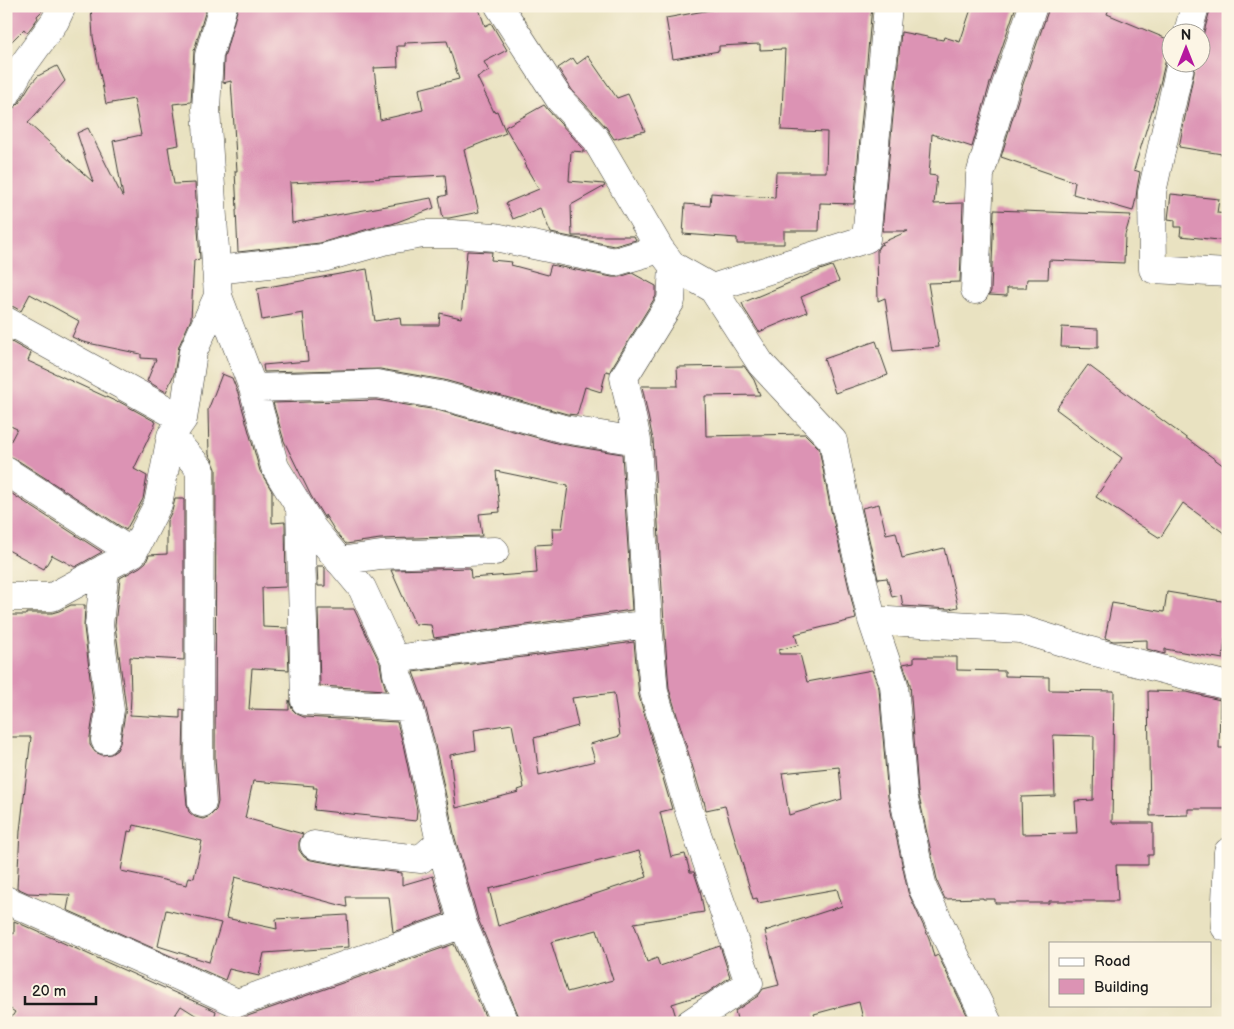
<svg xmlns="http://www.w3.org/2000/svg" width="1234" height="1029" viewBox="0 0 1234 1029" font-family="'Balsamiq Sans',sans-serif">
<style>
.building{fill:#dc93b4;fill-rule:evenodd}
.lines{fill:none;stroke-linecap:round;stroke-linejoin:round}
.minor-casing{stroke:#3b3a35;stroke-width:29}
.minor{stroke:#fff;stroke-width:28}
</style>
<rect width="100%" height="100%" fill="#fcf5e5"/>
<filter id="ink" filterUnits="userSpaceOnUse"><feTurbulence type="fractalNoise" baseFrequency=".02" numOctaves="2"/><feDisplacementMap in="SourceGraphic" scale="10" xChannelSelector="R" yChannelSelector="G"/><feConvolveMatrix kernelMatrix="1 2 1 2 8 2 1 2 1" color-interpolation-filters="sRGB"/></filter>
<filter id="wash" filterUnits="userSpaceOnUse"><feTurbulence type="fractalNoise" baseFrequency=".0096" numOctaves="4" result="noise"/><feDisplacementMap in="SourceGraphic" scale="20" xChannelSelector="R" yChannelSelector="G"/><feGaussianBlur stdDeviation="1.12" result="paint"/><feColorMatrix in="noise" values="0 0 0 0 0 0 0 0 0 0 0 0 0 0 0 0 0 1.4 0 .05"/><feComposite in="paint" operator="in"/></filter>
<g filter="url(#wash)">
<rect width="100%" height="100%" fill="#e9e2c1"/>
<g id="blocks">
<path class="building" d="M6,6H45L43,10L37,16L38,18L27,33L24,29L6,47Z
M91,6H207L194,51L191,102L173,104L179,145L168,147L174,184L195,183L200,259L194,260L191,319L179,346L174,374L166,392L147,381L156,359L141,358V354L83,342L72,337L79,321L30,294L21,311L14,307L6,305V111L14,108L19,103L30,85L38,76L57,66L65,81L28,123L93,182L77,133L88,128L122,196H123L113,141L141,135L134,99L106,104L93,37Z
M278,6H478L485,26L491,23L507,50L484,62L489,71L477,77L494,112L497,111L506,133L464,150L479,212L449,218H443L439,197L447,195L445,175L290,183L292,223L431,198L434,208L392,224L379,226L320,243L238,252L236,210H237L235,171H237L231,81L223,83L224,58L238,7ZM447,41L459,79L419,89L423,110L380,120L374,68L398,67L397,46H405V43Z
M732,6H872L854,204L820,203L819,231H784V244H737V238L683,234L685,204L710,206L711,193L775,198L776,172H826L827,132L781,130L785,49L760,50V44L719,46V51L673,59L666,18Z
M972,6H1016L990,83L972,147L932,134L929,175L937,176L934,204L963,203L960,282L928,283L939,347L893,351L885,298L878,301L877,250L880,245L883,244L881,243L908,231H882L901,32L943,40L944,37L960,42Z
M1048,6H1110L1107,14L1172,41V47L1166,59L1160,84L1134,170L1140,172L1137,189L1136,198L1133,211L1073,194L1075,182L1001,157L1020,93L1048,11Z
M1210,6L1228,9V155L1179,147L1196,62H1202V39L1210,10Z
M588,56L617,98L628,94L645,131L614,139L606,127L572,90L558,68L573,58L577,64Z
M544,105L548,110L582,147L585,152L571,151L569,181L604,184L605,186L571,205L572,236H634L636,240L614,246L551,233L540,208L513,219L506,203L539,189L524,164L526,163L505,127Z
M1171,194L1219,199L1217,213L1228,214V241L1180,236L1181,227H1175V220L1168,219Z
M994,210L1131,215L1125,235L1124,263L1049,260L1048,279H1027L1026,288H1007V296L989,295L991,291Z
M467,251L492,252L491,260L512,262L511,265L548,275L551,265L612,277H619L632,273L656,286V296L611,369L610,372L606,371L601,392L585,387L577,415L567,414L444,380L380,369L264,372L263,365L308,361L303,313L262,320L257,289L367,269L375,321L400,317L401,325H439L440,313L461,318Z
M832,266L839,281L801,297L807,312L759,332L745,310L742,303L820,270Z
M1062,327L1098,329V348L1061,347Z
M6,339L31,353L28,361L117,402L118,401L156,422L134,469L147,476L143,499L126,530L14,458L6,455V450L17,429L6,424Z
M876,341L888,375L835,393L824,359Z
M1088,365L1228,469V536L1183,503L1160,538L1096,497L1122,458L1056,409Z
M744,366L754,380L760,395L705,396L706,436L805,434L819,448L830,506L856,619L795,634L798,645L779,650V654H800L807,682L872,670L879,688L888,797L908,892L929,938L934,957L938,955L971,1023H864L859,1002L814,1014L817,1023H738L735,1011L758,996L763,989L779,985L765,931L842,906L837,889L758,903L757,898L753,899L725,806L706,810L704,801H703L669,689L664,623L653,440L642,386H678L677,367ZM839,767L842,799L789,815L782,773Z
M222,374L232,378L238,393L260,471L272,491V523L285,522L286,587L262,588L263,627L287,628L289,670L252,668L249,709L289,710V700L292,709L297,714L304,717L397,722L403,744L417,810L416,821L314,810L317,788H313L314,786L253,781L245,818L303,834L299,842V850L304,857L311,860L352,867L402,873V885L433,876L444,914L393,932L389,897H346L347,907L235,877L226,918L277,929L276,919L347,915L349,947L264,953L259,976L229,969L225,980L67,910L70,895L28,893L17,888L20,831L31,737H6V615H26V613H52L59,611L71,605H85L84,627L94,710L90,737V745L95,752L102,755L111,754L117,750L120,743L126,708L115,625L120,578L140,567L146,562L149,555L167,554V521L172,511L175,499H184V660L130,657L131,697L130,715L180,718V709L184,710L183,759L187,805L189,812L195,817L203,819L210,816L216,810L218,802L215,758L216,469L212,459L209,455L208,410ZM134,825L202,841L194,878L189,877L187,885L121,871L128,831L132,832ZM166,910L221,923L209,962L158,946Z
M376,400L437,410L560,444L622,454L632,610L434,638L431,625L415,624L391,570L470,568L471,578L537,573L535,545L553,544L552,528H562L568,486L496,471L500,512L479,514L482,536L380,539L346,544L335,531L325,515V519L311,496L284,441L273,403Z
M6,490L102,552L75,567L52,555L44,569L6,549Z
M879,504L886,534L896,532L902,558L944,548L958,607L949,609L903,606L901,595L892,597L887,578L878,579L862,508Z
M317,566H323L325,568V586H318Z
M1167,592L1228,602V638H1225L1223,659L1165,649V654L1147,649V640L1113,641L1105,638L1112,603L1164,612Z
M318,609H354L380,663L382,676L386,690L320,686Z
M634,642L639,696L672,809L660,812L671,857L685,854L690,872H694L700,890L704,912L634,923L647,962L657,958L660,966L720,946L730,977L707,993L672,1004L676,1017L675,1023H520L519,1017L478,919L455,838L433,736L424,702L413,672ZM614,693L620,736L590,744L595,761L539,775L534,738L578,726L572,698ZM512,724L524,788L518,790L519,792L456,808L450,755L476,750L474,730ZM639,851L647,877L498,926L489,889ZM597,930L613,980L567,992L551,942Z
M914,657H957V670L1005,671V676L1049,677V690L1114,691L1112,823H1153V855H1148V865H1116L1118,901H1049V903H995V899H983V898L945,899L938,884L918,792L910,684L903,664L914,662ZM1053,735L1094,736L1093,800L1075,801L1077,833L1022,834L1021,797L1055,796Z
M1148,691L1187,692L1220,700L1219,748H1225L1226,809H1188V815L1150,816Z
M14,921L216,1011L213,1023H208L181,1006L170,1023H8L15,1012L6,1006V930L14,934Z
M454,944L488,1023H225V1021L235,1018H242Z"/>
</g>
</g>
<g filter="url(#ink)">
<use href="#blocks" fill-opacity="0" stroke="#3b3a35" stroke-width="1"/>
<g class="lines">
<g class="minor-casing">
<path id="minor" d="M223,6L209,55L206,109L218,296L253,388L275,467L313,529L362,588L395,659L397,674L409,707L418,740L440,842L463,924L505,1023
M499,6L560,100L595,138L660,249L673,266L712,288L761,364L833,441L845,503L872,620L894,685L903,794L923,889L988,1023
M1188,32L1195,6
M1181,62L1152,192L1153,269L1228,273
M6,95L21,68L55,21L62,6
M673,266L671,301L624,377L637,441L648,624L654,692L690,814L749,983L690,1023
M216,270L323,258L383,241L423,234H452L495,237L615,262L660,249
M712,288L866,239L888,6
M975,290L980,175L1005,88L1033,6
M6,321L183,419
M253,388L377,384L440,395L564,429L637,441
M171,436L200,469L199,759L202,803
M6,471L133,553
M300,508L305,701L409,707
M339,561L381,555L495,551
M6,597H52L133,553L158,504L171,436L183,419L193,352L218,296
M872,620L1020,629L1091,651L1228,686
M395,659L648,624
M105,740L110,710L99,625L105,568
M314,845L355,852L421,859L440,842
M6,900L154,965L237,1003L463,924
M1225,927L1228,852"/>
</g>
<use href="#minor" class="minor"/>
</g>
</g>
<rect width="1234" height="1029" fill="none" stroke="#fcf5e5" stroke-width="25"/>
<rect x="1049" y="942" width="162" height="65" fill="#fcf5e5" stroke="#a29e95"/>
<rect x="1059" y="958" width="25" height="8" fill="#ffffff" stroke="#a29e95"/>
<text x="1094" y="966" font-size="15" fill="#1c1c1c">Road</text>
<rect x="1059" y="979" width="25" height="15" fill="#dc93b4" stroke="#a29e95"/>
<text x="1094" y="992" font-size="15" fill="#1c1c1c">Building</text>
<g transform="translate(1186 48)"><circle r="24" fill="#fcf5e5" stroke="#a29e95"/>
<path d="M0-4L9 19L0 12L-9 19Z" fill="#b5179e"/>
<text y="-8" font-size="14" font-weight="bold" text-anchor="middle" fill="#1c1c1c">N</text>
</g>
<path d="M25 996v8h71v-8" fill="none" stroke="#1c1c1c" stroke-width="2.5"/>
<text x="32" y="996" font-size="15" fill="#1c1c1c" stroke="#fcf5e5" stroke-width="4" paint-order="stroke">20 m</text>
</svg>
